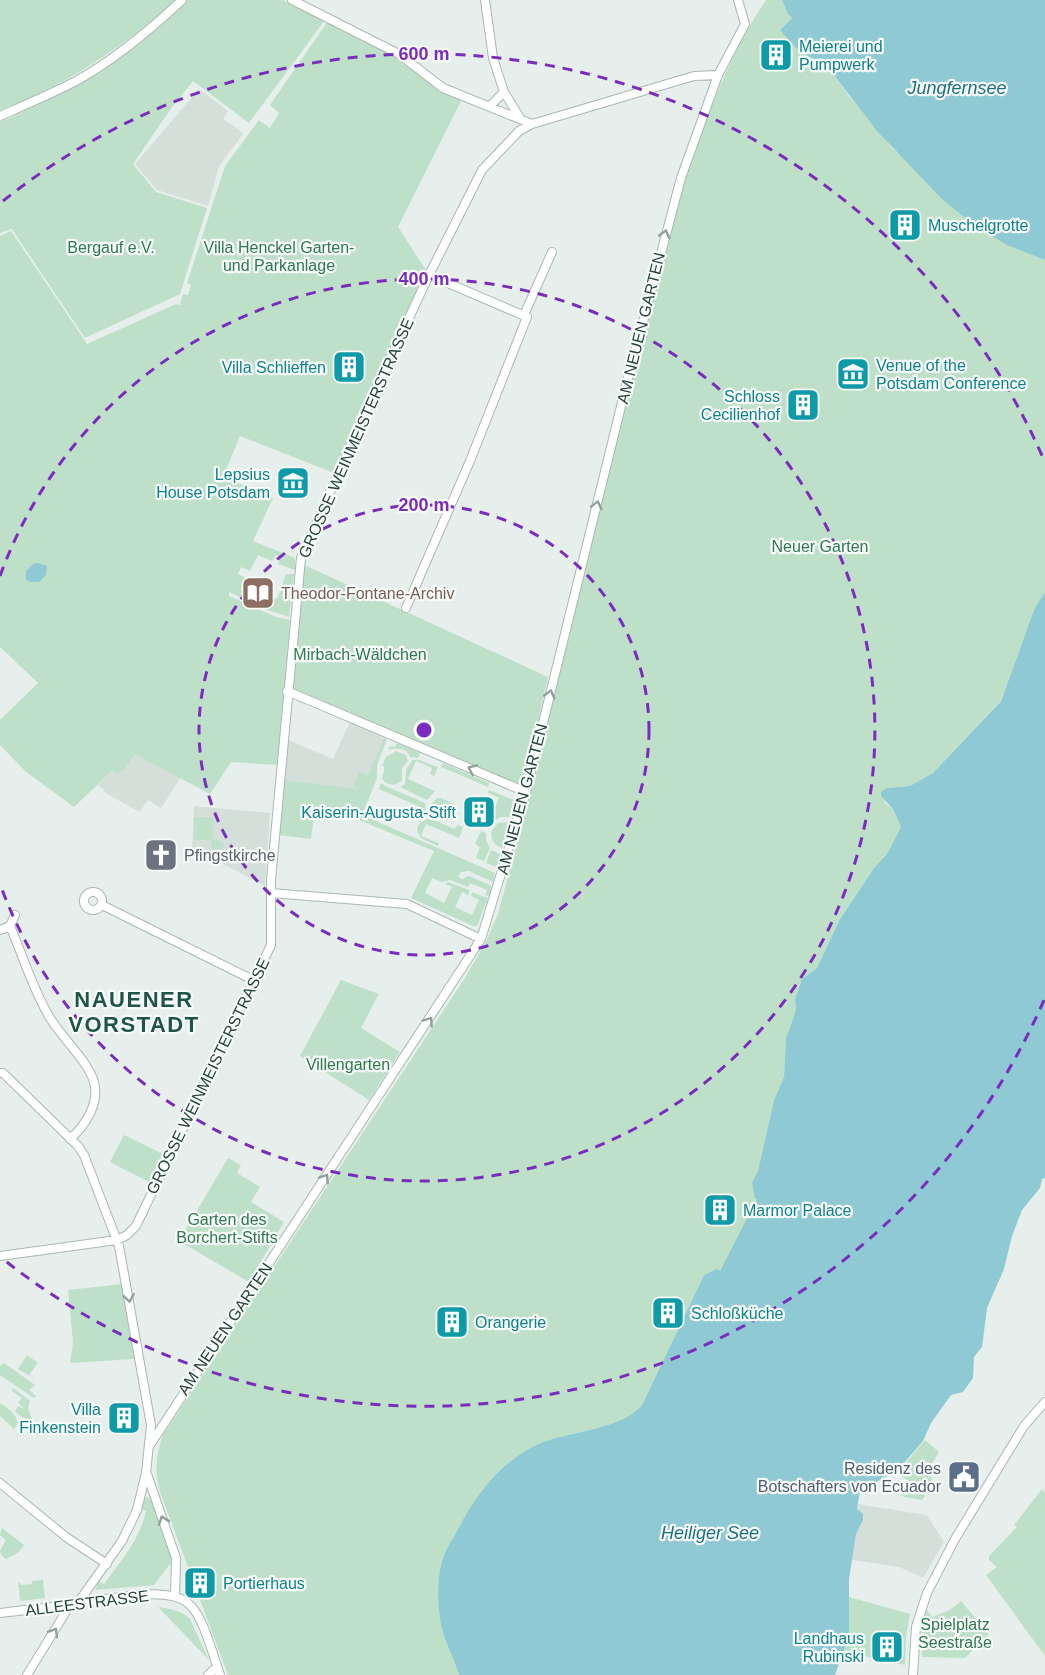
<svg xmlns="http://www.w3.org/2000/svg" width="1045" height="1675" viewBox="0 0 1045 1675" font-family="Arial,sans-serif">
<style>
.built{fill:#d4dfda}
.green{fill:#bfe0c8}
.water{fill:#8ec9d4}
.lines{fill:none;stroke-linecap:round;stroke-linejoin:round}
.minor-casing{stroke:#a8b8b2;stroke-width:10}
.minor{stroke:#fff;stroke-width:8}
.oneway{stroke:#92a09c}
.ring{fill:none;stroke:#7b2cbf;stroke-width:3;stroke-dasharray:10 8}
.labels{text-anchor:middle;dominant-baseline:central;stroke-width:4.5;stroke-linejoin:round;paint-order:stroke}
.culture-label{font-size:16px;fill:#0d838f;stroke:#f7fbf9;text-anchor:start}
.park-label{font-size:16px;fill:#2d7a4b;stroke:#f7fbf9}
.street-label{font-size:16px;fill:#24423a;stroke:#f7fbf9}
.education-label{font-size:16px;fill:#785e54;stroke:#f7fbf9;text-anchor:start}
.worship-label{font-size:16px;fill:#5b616d;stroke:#f7fbf9;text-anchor:start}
.service-label{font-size:16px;fill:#4e5e75;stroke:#f7fbf9;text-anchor:end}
.water-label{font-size:18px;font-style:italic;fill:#1c6f80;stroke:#f7fbf9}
.district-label{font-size:22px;font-weight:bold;letter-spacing:1.5px;fill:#1f5548;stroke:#f7fbf9}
.centre{fill:#7b2cbf;stroke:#f7fbf9;stroke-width:3}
.ring-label{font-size:18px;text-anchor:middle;font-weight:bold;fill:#7b2cbf;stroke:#f7fbf9;stroke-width:4.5;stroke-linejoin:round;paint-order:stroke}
</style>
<rect width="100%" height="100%" fill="#e6efeb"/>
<path class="built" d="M199,89L228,111L223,119L241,131L243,134L219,166L208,206L157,190L135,164Z
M350,722L384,738L362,790L282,780L286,739L333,759Z
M135,754L181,777L161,808L148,800L139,812L109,795L98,785L113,770L125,769Z
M194,806L270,813L265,886L192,848Z
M858,1504L925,1515L928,1517L944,1542L923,1578L899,1567L852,1560L856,1534L863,1520L857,1509Z"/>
<path class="green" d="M0,0H177C121,48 69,84 0,110Z
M186,0H283L325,20L249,123L193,81L170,110L133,164L156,192L207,208L180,294L85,338L12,229L0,233V122C30,109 60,95 88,78C123,57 155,28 186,0Z
M766,0H782L788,14L792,18L780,30L808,56L817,60L830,70L849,96L894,150L1045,260V608L1026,632L1001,700L933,773L910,786L887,788L885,803L893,809L901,827L887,854L874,868L840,919L817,968L802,979L795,999L796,1009L793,1019L786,1038L784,1077L774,1100L758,1171L752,1182L758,1199L720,1271L704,1275L642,1405C624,1427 575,1432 549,1440C505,1455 477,1492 457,1531C453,1539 447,1547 444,1555C437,1574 437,1599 440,1619C442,1638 454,1657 459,1675H228L160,1492C154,1473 156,1453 163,1435L463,981L486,942L498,914L530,793L665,242C692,159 717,73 766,0Z
M328,21L399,57L461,101L398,227L426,270L334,473L240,436L223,477L273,498L253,541L295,558V570L278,564L281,557L276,555L272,561L258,555L250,571L241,567L238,574L246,578L245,584L252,587L249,594L261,600L264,593L268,595L271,589L274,590L271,597L277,599L286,574H294L289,617L268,610L229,592V596L276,617L290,620L278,765L231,762L210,794L135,754L125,769L117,773L113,770L74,807L25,771L0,745V720L38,683L0,647V236L11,231L87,344L176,304L180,305L183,294L188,295L191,285L187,283L225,166L259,120L270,128L279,113L270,105Z
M300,563L548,677L527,770L518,784L292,688Z
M384,738L387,739L377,765V778L362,815L495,873L493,882L469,871L461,872L458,877L462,879L469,876L492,886L489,896L485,895L487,890L470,883L468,887L450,880L442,882L432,878L425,893L444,903L452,887L445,884L448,882L469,890V895L462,892L455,907L472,915L479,900L471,896L472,892L488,898L477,926H473L411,898L434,851L359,820L314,815L311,839L278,835L282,780L359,789L353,786L359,772L368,775Z
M397,743L420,753L418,758L410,757C407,747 396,748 388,750L390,746L395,747Z
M396,751L406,755L408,761L402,768V781L394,785L386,783L382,779L383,773H384V766H382L386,757Z
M412,760H419L438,767L434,776L430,774L432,768L416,761L408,779L435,791L427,800L400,787L405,784L406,770Z
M443,763L489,783L488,787L441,767Z
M381,783C386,788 416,798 425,803L426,815L416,812L418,806L379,789Z
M489,790L514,800L510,817H500L489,825L484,823L490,808L494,810L499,798L488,793Z
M437,798H441L454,804L457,810L455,817L446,820L432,814L430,805Z
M194,817H213V839H217L225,846L218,851L212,848L211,840H194Z
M426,819H432L454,829L458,825L463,827L459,838L426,824L421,836L439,843L438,846C427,841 415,839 418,825Z
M506,822L508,823L502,848L496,845L492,840L491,832L498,823Z
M481,831L486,833V840L490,848L484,861L476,858L480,847L475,844Z
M491,850L500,854L497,867L486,863Z
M341,980L379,994L361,1028L400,1052L369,1100L300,1056Z
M124,1135L163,1154L149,1182L110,1162Z
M228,1158L241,1165L237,1173L260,1187L251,1202L284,1222L249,1282L179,1241Z
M123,1284L134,1359L70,1363L73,1342L68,1290Z
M27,1355L38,1363L29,1375L35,1379L18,1369Z
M4,1363L35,1385L29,1390L36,1396L34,1398L0,1375V1366Z
M13,1388L30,1401L28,1408L38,1437L26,1426L28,1421L15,1412L18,1406L25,1409L18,1403L22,1398L12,1391Z
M0,1403C8,1408 15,1413 18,1423L14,1429L0,1416Z
M925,1440L939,1452L928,1470C932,1477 932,1484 935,1491L932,1495C922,1484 907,1484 898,1472Z
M1042,1489L1045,1493V1656L986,1575L997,1567L989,1560V1556L1017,1527L1014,1525Z
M905,1490L922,1493L925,1496L922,1500L904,1497L901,1494Z
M145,1497L150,1498L174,1559L154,1585L95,1590L99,1581L104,1584C121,1561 140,1539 146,1511L140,1509L143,1499Z
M2,1528L24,1545L19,1552L6,1559L1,1555L0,1551L6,1540L0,1535Z
M43,1580L45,1598L20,1601L18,1582L22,1585L32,1584V1581Z
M849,1597L910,1614L906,1637L905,1665L843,1651L849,1634Z
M961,1601L989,1634L965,1658L922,1657V1623L926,1609L932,1617L950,1610Z
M158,1607C170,1609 181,1610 190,1619L209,1660Z"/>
<path class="water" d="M782,0H1045V260L1007,245L976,227L941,198L877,131L830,70L817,60L808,56L799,47L797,49L780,30L792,18L788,14Z
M38,563L47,566L46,575L39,582H30L26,580V571L33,564Z
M1045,592V1178L1042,1179L1040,1188L1022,1210L1012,1236L1004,1269L987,1308L982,1347L974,1357L973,1378L963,1392L951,1395L931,1423L923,1441L898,1470L860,1491L857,1509L863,1514V1520L856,1534L849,1579V1635L835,1675H459C454,1657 442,1638 440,1619C437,1599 437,1574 444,1555C447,1547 453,1539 457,1531C477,1492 505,1455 549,1440C575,1432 624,1427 642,1405L704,1275L717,1269L720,1271L757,1199L755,1198L752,1182L758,1171L774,1100L784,1077L786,1038L793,1019L796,1009L795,999L802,979L817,968L840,919L874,868L887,854L901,827L893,809L881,796V792L887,788L910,786L933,773L1001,701L1034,610Z"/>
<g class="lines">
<g class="minor-casing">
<path id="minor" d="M292,0L399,54L443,88L532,124
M485,0L493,58L504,92L520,118
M490,106L504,92
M0,116C25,105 51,94 76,81C114,60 150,30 182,0
M524,315L552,252
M406,608L470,461L527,317L429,275
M287,691L526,792
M84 901a9 9 0 1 1 18 0a9 9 0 1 1-18 0Z
M271,893L407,904L481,939
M102,905L255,981
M10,926C23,956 33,990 50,1018C62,1038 88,1061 94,1082C100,1103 85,1126 70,1139
M0,930L10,926L15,915
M0,1073H3L78,1146L84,1155L119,1246L151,1425L146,1473L137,1510L122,1541L77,1604
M0,1256L117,1240L127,1235L136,1226L271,945V880L301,558L369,404L429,275L482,170L519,131L532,124L694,76L718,75
M150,1445L481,939L526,792L628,378L681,178L718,75L745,24L738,0
M147,1474L176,1558L175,1596
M0,1483L66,1537L107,1564
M0,1613C23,1610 46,1608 68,1605C98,1602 166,1583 189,1604C204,1617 213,1656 220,1675
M27,1675L70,1605
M208,1675L217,1667
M913,1675L916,1627L927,1593L955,1539L1024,1426L1045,1402"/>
</g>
<use href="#minor" class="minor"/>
</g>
<defs><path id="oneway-chevron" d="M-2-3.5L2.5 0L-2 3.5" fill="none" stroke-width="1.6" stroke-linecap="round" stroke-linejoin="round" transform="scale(1.5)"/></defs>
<g class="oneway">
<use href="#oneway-chevron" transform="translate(665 234) rotate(-75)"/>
<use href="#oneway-chevron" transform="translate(597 505) rotate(-76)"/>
<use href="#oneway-chevron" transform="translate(550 694) rotate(-76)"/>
<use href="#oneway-chevron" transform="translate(472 769) rotate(-157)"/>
<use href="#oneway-chevron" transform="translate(429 1021) rotate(-56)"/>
<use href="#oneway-chevron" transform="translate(325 1178) rotate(-57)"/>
<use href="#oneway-chevron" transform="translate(129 1298) rotate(80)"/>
<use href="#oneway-chevron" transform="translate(163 1520) rotate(-109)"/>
<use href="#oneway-chevron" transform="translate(54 1632) rotate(-58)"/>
</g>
<g class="ring">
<circle cx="424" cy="730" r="225"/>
<path d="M0 576A451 451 0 1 1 0 884"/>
<path d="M1044 1000A676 676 0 0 1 3 1259M3 201A676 676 0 0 1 1044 460"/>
</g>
<defs>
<g id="building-square" transform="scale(1.725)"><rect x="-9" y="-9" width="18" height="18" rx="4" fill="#0f9aa8" stroke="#f7fbf9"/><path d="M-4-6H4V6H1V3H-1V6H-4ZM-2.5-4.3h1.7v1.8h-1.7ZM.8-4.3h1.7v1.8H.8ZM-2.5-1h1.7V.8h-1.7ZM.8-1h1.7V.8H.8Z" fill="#fff"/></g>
<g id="museum-square" transform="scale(1.725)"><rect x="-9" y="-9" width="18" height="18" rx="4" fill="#0f9aa8" stroke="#f7fbf9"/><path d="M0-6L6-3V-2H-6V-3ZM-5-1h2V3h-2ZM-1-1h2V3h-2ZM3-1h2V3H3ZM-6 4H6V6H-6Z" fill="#fff"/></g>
<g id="library-square" transform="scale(1.725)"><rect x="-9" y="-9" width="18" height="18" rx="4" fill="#8d6e63" stroke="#f7fbf9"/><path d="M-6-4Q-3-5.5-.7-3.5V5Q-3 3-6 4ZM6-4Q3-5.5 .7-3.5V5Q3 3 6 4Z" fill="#fff"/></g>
<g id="church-square" transform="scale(1.725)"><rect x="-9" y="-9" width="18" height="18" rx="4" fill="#6b7280" stroke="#f7fbf9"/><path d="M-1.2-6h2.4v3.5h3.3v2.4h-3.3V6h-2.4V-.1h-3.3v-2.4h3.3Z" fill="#fff"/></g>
<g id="civic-square" transform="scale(1.725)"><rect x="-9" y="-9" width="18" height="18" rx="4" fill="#5c6f8a" stroke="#f7fbf9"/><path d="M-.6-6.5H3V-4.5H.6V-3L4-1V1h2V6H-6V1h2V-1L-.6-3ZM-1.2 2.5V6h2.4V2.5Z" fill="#fff"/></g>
</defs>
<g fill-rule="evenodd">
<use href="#building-square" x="776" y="55"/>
<use href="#building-square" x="905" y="225"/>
<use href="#building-square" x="349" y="367"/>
<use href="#museum-square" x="853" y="374"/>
<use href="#building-square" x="803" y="405"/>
<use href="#museum-square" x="293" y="483"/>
<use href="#library-square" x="258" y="593"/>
<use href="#building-square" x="479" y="812"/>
<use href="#church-square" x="161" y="855"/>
<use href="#building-square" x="720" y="1210"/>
<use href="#building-square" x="668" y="1313"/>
<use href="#building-square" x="452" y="1322"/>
<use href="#building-square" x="124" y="1418"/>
<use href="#civic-square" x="964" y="1477"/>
<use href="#building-square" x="200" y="1583"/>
<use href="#building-square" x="887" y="1647"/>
</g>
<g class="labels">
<g class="culture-label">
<text x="799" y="46">Meierei und<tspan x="799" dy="18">Pumpwerk</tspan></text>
<text x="928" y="225">Muschelgrotte</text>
<text x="876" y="365">Venue of the<tspan x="876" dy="18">Potsdam Conference</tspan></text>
<text x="326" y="367" text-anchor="end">Villa Schlieffen</text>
<text x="780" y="396" text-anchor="end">Schloss<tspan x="780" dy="18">Cecilienhof</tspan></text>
<text x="270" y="474" text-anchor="end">Lepsius<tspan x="270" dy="18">House Potsdam</tspan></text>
<text x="456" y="812" text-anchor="end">Kaiserin-Augusta-Stift</text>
<text x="743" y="1210">Marmor Palace</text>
<text x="691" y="1313">Schloßküche</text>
<text x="475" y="1322">Orangerie</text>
<text x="101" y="1409" text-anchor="end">Villa<tspan x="101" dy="18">Finkenstein</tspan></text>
<text x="223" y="1583">Portierhaus</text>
<text x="864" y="1638" text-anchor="end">Landhaus<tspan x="864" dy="18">Rubinski</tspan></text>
</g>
<g class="park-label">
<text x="111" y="247">Bergauf e.V.</text>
<text x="279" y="247">Villa Henckel Garten-<tspan x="279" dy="18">und Parkanlage</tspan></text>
<text x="820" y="546">Neuer Garten</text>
<text x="360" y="654">Mirbach-Wäldchen</text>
<text x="348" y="1064">Villengarten</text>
<text x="227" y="1219">Garten des<tspan x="227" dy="18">Borchert-Stifts</tspan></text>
<text x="955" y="1624">Spielplatz<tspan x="955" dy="18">Seestraße</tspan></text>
</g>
<g class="street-label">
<text transform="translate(641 328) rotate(-76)">AM NEUEN GARTEN</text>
<text transform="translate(356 438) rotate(-66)">GROSSE WEINMEISTERSTRASSE</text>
<text transform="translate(522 799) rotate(-75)">AM NEUEN GARTEN</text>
<text transform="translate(208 1076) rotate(-64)">GROSSE WEINMEISTERSTRASSE</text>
<text transform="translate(225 1329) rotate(-56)">AM NEUEN GARTEN</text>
<text transform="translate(87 1603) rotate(-7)">ALLEESTRASSE</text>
</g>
<g class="education-label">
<text x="281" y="593">Theodor-Fontane-Archiv</text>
</g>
<g class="worship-label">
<text x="184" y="855">Pfingstkirche</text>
</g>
<g class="service-label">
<text x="941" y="1468">Residenz des<tspan x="941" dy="18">Botschafters von Ecuador</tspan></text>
</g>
<g class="water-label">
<text x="957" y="88">Jungfernsee</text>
<text x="710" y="1533">Heiliger See</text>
</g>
<g class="district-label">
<text x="134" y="999">NAUENER<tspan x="134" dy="25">VORSTADT</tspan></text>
</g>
</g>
<circle cx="424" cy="730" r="9" class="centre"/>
<g class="ring-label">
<text x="424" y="60">600 m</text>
<text x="424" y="285">400 m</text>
<text x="424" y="511">200 m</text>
</g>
</svg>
